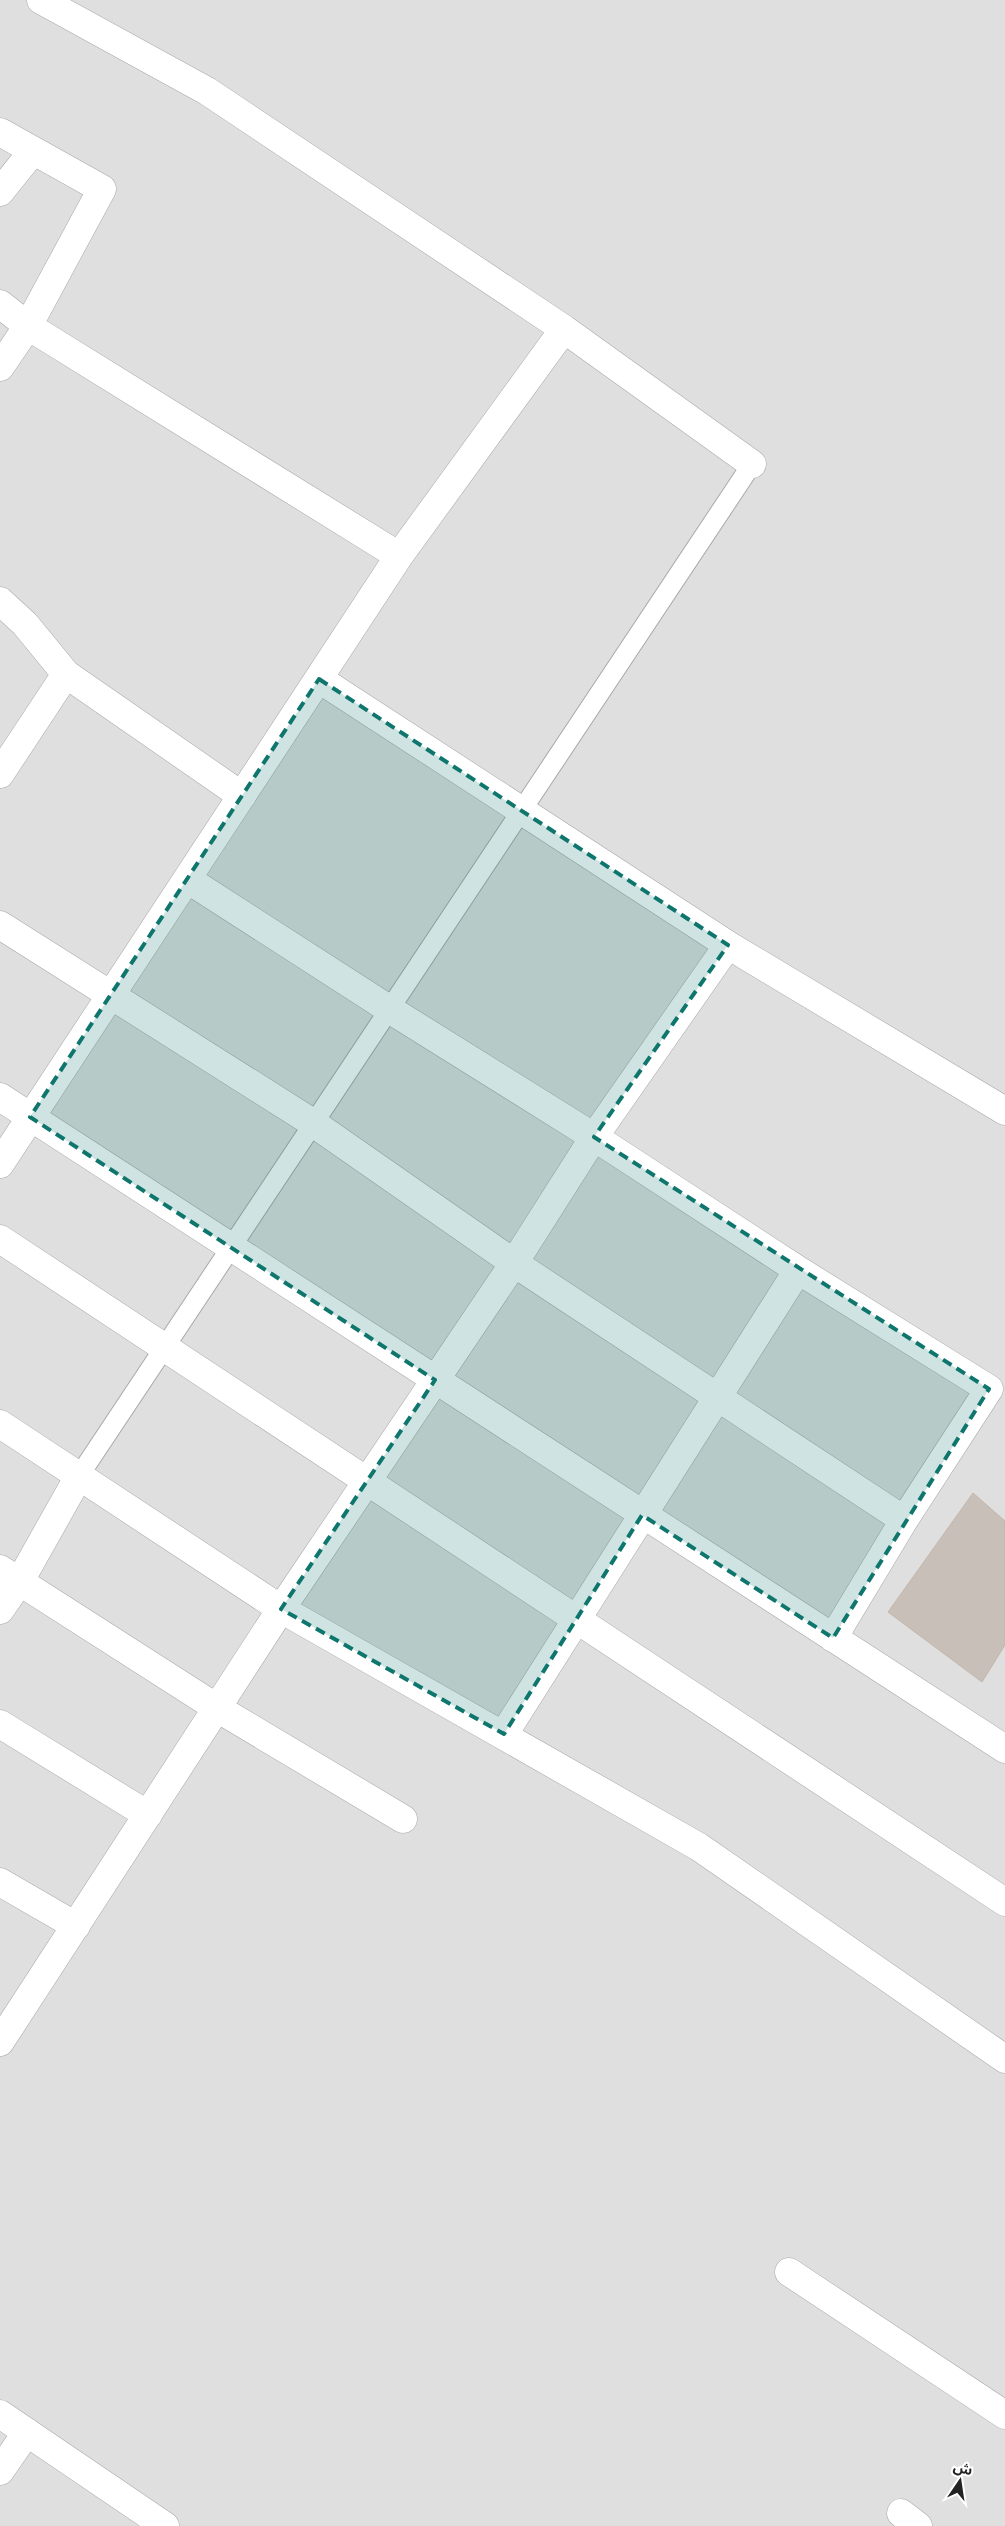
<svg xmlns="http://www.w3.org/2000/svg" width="1005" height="2526" viewBox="0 0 1005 2526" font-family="'IBM Plex Sans','Noto Sans Arabic',sans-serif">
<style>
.residential{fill:#e0dfdf}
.building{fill:#c7bfb8;stroke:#c4b6ab}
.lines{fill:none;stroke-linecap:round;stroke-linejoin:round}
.service-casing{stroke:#a9a9a9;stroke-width:21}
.minor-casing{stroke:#a9a9a9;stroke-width:29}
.service{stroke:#fff;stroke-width:19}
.minor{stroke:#fff;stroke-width:28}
.marked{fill:#0f766e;fill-opacity:0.2;stroke:#0f766e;stroke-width:4;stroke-dasharray:10 6;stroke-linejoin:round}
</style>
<rect width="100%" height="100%" fill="#f2efe9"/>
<path class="residential" d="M0,0H1005V2526H0Z"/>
<path class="building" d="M973,1493L1005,1521V1645L982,1682L888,1612Z"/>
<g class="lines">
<g class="service-casing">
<path id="service" d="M79,1476L752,464"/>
</g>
<g class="minor-casing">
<path id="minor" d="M41,0L207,91L564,329L752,464
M0,132L102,189L28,326L0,367
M0,192L33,151
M0,304L28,326L399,556
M0,601L25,624L66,674L242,796
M319,679L728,945L1005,1111
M0,774L66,674
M187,879L389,1009L594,1137L798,1270L989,1389L904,1520L833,1638
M0,925L313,1123L514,1263L904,1520
M0,1097L1005,1749
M0,1164L399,556L564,329
M0,1239L1005,1902
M0,1424L281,1609L699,1847L1005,2059
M0,1569L217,1708L403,1819
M0,1610L20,1581L79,1476
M0,1724L148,1815
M504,1734L798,1270
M0,1882L76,1926
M0,2042L281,1609L514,1263L594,1137L728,945
M789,2272L1005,2415
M0,2414L165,2526
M0,2471L27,2432
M901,2513L918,2526"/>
</g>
<use href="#service" class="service"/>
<use href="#minor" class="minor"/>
</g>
<path class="marked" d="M319,679L728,945L594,1137L989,1389L833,1638L642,1515L504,1734L281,1609L435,1380L30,1117Z"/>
<g transform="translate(960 2481) rotate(13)" stroke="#ffffff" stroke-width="4" paint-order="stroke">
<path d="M0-4L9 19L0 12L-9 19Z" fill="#222222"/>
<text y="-8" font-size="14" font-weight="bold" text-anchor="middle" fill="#222222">ش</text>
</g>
</svg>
